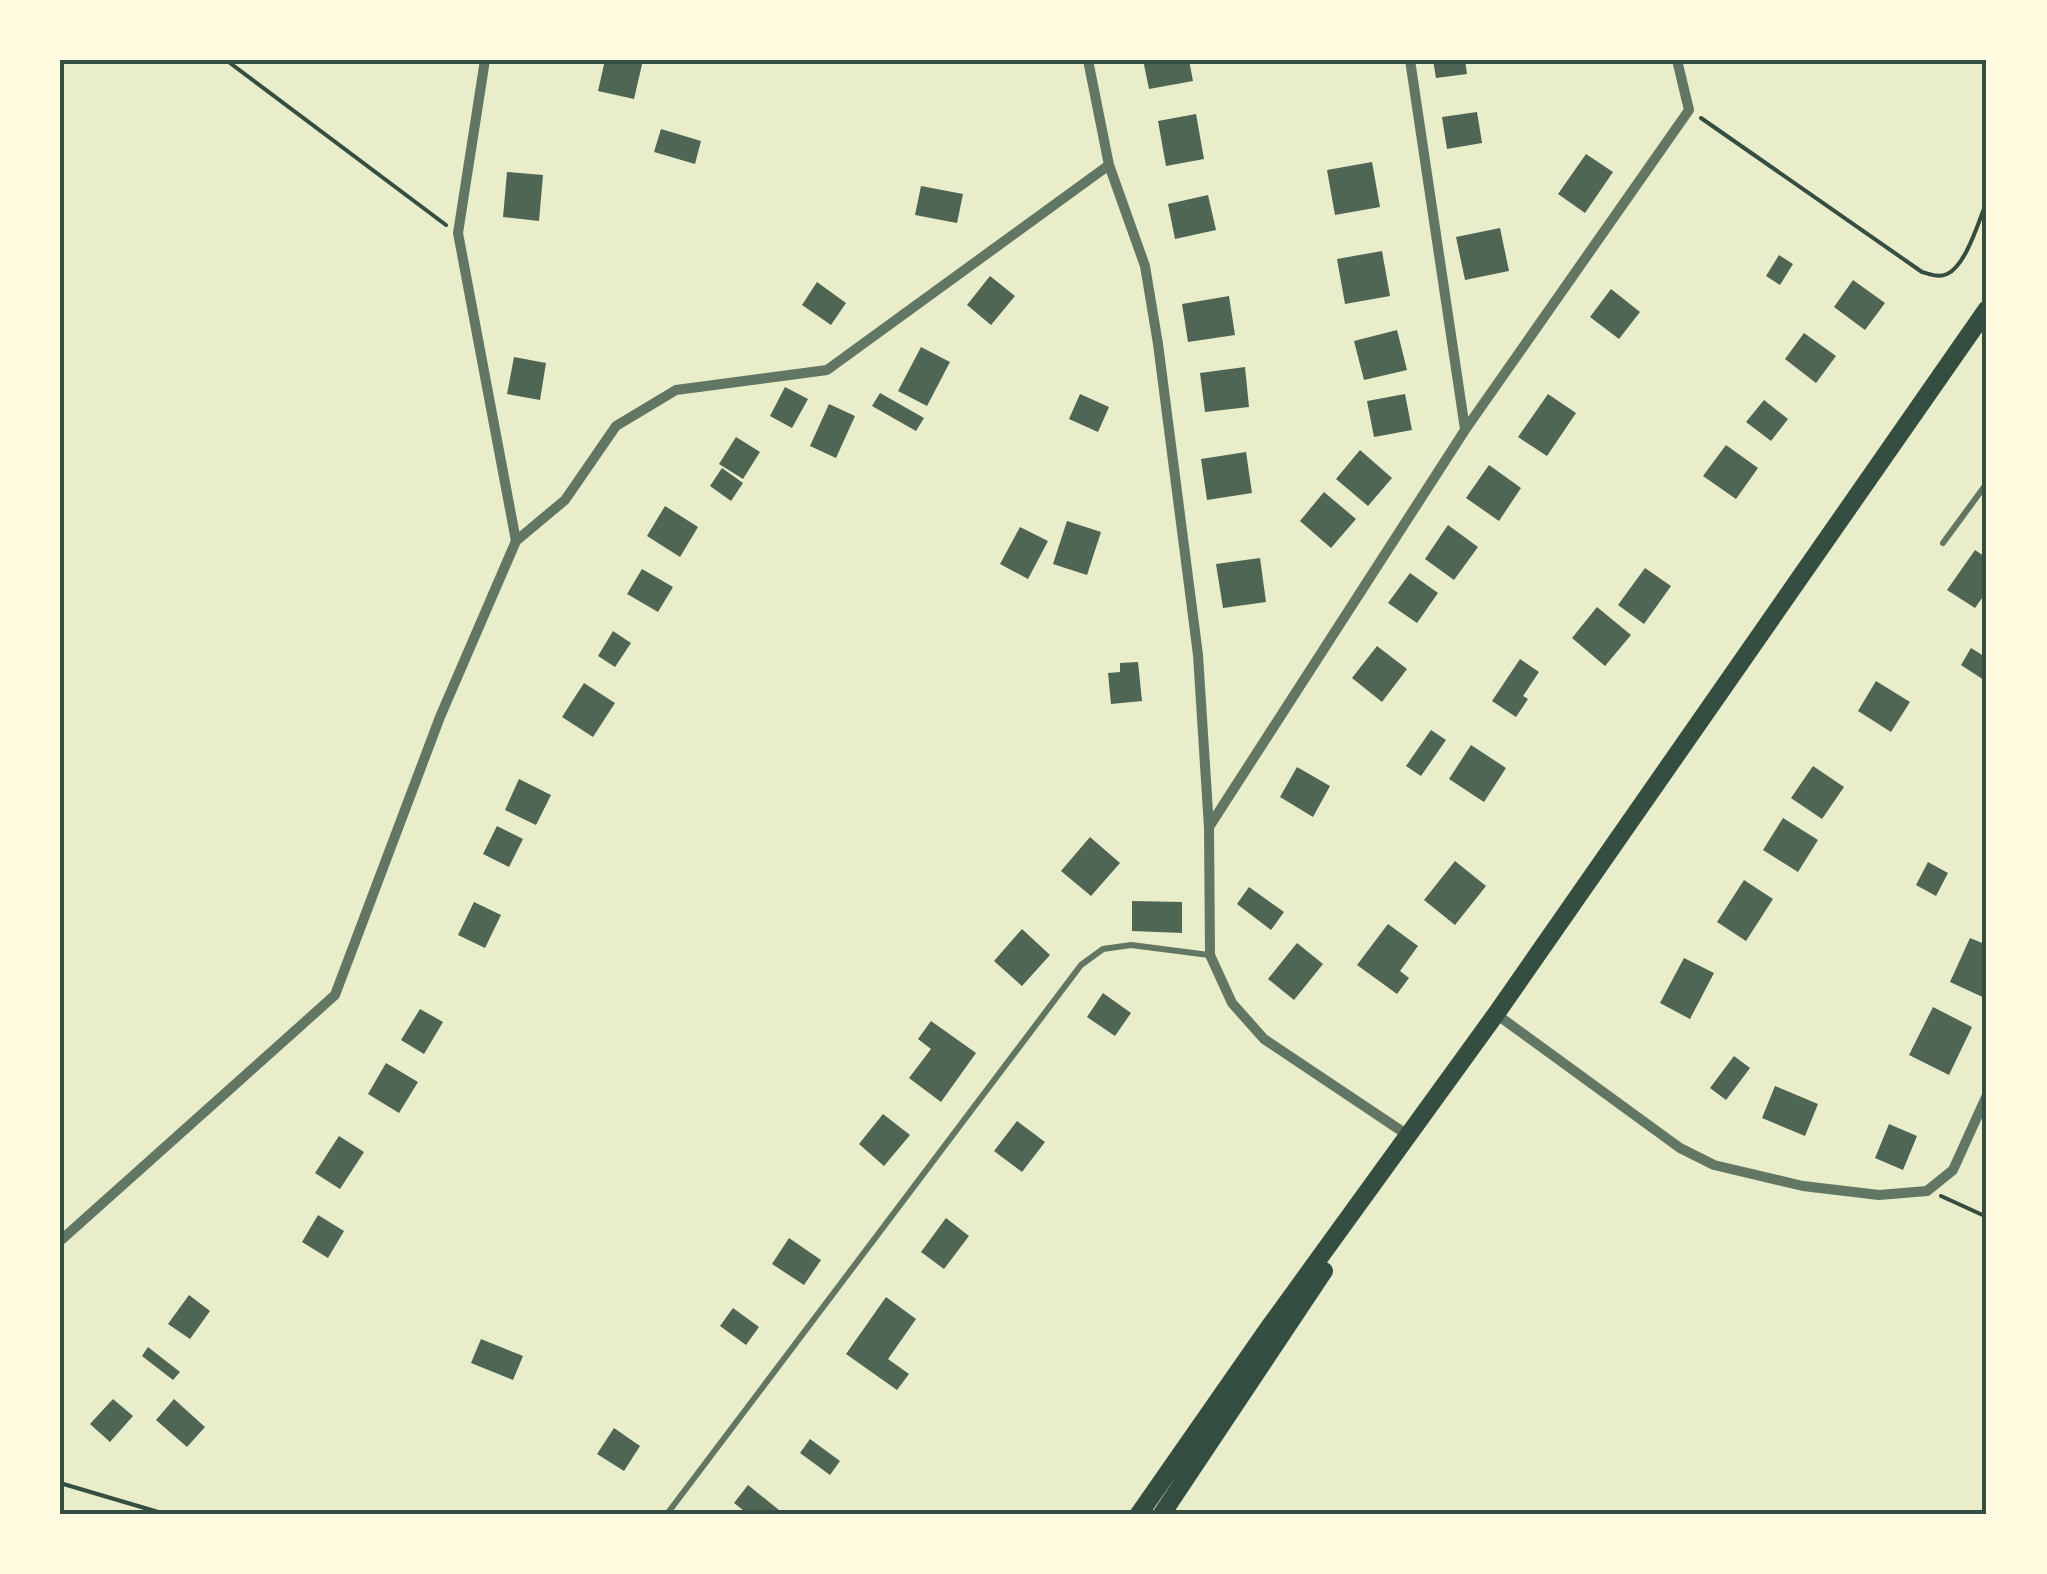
<svg xmlns="http://www.w3.org/2000/svg" width="2047" height="1574" viewBox="0 0 2047 1574" font-family="Raleway,sans-serif">
<style>
.building{fill:#4f6655}
.lines{fill:none;stroke-linecap:round;stroke-linejoin:round}
.path{stroke:#344e41;stroke-width:4}
.service{stroke:#617663;stroke-width:6}
.minor{stroke:#617663;stroke-width:10}
.secondary{stroke:#344e41;stroke-width:18}
.neatline{fill:none;stroke:#344e41;stroke-width:4}
</style>
<rect width="100%" height="100%" fill="#e9edc9"/>
<path class="building" d="M605,60H643L634,99L598,91Z
M1143,60H1189L1193,81L1149,89Z
M1433,60H1465L1467,74L1436,78Z
M1477,112L1482,143L1447,149L1442,117Z
M1196,114L1204,159L1166,166L1158,121Z
M661,129L701,141L695,164L654,152Z
M1586,154L1613,172L1585,213L1558,194Z
M1372,162L1380,207L1335,215L1327,170Z
M507,172L543,175L539,221L503,217Z
M921,186L963,194L957,223L915,215Z
M1208,195L1216,230L1175,239L1168,204Z
M1500,228L1509,271L1465,280L1456,237Z
M1382,251L1390,296L1345,304L1337,259Z
M1779,255L1793,264L1780,285L1766,276Z
M990,276L1015,296L991,325L967,305Z
M1853,280L1885,303L1865,330L1834,307Z
M817,282L846,303L831,325L802,305Z
M1611,289L1640,312L1619,339L1590,317Z
M1229,296L1235,335L1188,342L1182,304Z
M1397,330L1407,370L1364,380L1354,341Z
M1804,333L1836,356L1816,383L1785,359Z
M921,347L950,362L927,406L898,391Z
M514,357L546,363L540,400L507,394Z
M1245,367L1249,407L1205,412L1200,373Z
M785,387L808,399L792,428L770,416Z
M880,393L924,418L916,431L872,406Z
M1080,394L1109,407L1098,432L1069,419Z
M1405,394L1412,430L1374,437L1367,401Z
M1548,394L1576,413L1547,456L1518,437Z
M1764,400L1788,419L1771,441L1746,422Z
M829,404L855,416L836,458L810,446Z
M736,437L760,452L743,479L719,464Z
M1726,445L1758,468L1736,499L1703,476Z
M1360,450L1392,478L1368,506L1336,479Z
M1246,452L1252,493L1207,500L1201,459Z
M1489,465L1521,488L1499,521L1466,498Z
M722,468L743,483L731,501L710,486Z
M1324,492L1356,519L1331,548L1300,521Z
M665,506L698,527L680,557L647,536Z
M1067,521L1101,532L1087,575L1053,564Z
M1448,525L1478,547L1454,580L1425,559Z
M1020,527L1048,541L1028,579L1000,564Z
M1975,550L1987,558V591L1975,608L1947,590Z
M1260,558L1266,602L1223,608L1216,564Z
M1645,568L1671,586L1644,624L1618,605Z
M642,569L673,587L658,612L627,594Z
M1410,573L1438,593L1417,623L1388,603Z
M1597,607L1631,635L1605,666L1572,638Z
M613,631L631,643L615,667L598,656Z
M1377,646L1407,669L1382,702L1352,678Z
M1971,648L1987,658V682L1961,665Z
M1520,659L1539,672L1523,696L1528,699L1516,717L1492,701Z
M1138,662L1142,701L1111,704L1108,673L1120,672V663Z
M1876,681L1910,702L1891,732L1858,711Z
M584,683L615,703L593,737L562,717Z
M1431,730L1446,740L1421,776L1406,766Z
M1471,745L1506,768L1484,802L1449,779Z
M1813,766L1844,787L1822,819L1791,798Z
M1297,767L1330,786L1313,817L1280,797Z
M519,779L551,795L536,825L505,810Z
M1783,818L1818,840L1798,872L1763,850Z
M497,826L523,839L509,867L483,854Z
M1090,837L1120,863L1091,896L1061,871Z
M1455,861L1486,886L1455,925L1424,900Z
M1928,862L1948,873L1936,896L1916,885Z
M1744,880L1773,899L1746,941L1717,922Z
M1249,887L1284,912L1271,930L1237,904Z
M1132,901L1182,902V933L1132,931Z
M474,902L501,915L485,948L458,935Z
M1388,924L1418,946L1400,971L1409,978L1397,994L1357,965Z
M1022,929L1050,955L1022,986L994,961Z
M1970,938L1987,945V999L1950,982Z
M1297,943L1323,964L1294,1000L1268,979Z
M1684,958L1714,973L1690,1019L1660,1003Z
M1103,993L1131,1013L1115,1036L1087,1017Z
M1933,1007L1972,1027L1949,1075L1909,1055Z
M420,1009L443,1022L424,1054L401,1040Z
M931,1021L976,1053L941,1102L909,1078L931,1049L918,1039Z
M1734,1056L1750,1068L1726,1100L1710,1088Z
M386,1063L418,1082L399,1113L368,1094Z
M1775,1086L1818,1104L1805,1136L1762,1118Z
M883,1114L910,1135L884,1166L859,1144Z
M1017,1121L1045,1142L1022,1172L994,1151Z
M1889,1124L1917,1136L1903,1170L1875,1158Z
M339,1136L364,1152L340,1189L315,1173Z
M318,1215L344,1231L328,1258L302,1242Z
M946,1218L969,1236L944,1269L921,1252Z
M789,1238L821,1260L804,1285L772,1264Z
M189,1295L210,1311L190,1339L168,1324Z
M886,1297L916,1319L888,1359L909,1374L897,1390L846,1354Z
M733,1308L759,1327L746,1345L720,1326Z
M481,1339L523,1356L513,1380L471,1363Z
M148,1347L180,1372L173,1380L142,1356Z
M113,1399L133,1416L110,1442L90,1424Z
M174,1399L205,1427L187,1447L156,1420Z
M614,1428L640,1446L624,1471L597,1454Z
M810,1439L840,1461L830,1475L800,1453Z
M748,1485L779,1510L776,1514H748L734,1503Z"/>
<g class="lines">
<path class="path" d="M226,60L446,225
M1701,118L1922,272C1930,274 1938,278 1947,274C1966,266 1979,220 1987,201
M1941,1196L1987,1217
M60,1483L165,1514"/>
<path class="service" d="M1943,543L1987,483
M667,1514L1081,965L1103,949L1131,945L1209,955"/>
<path class="minor" d="M485,60L458,233L516,541
M1088,60L1109,165L1145,266L1158,344L1198,655L1209,828L1210,955L1232,1003L1264,1039L1409,1136
M1410,60L1465,429
M1209,827L1465,430L1689,110L1677,60
M1496,1014L1680,1148L1714,1165L1803,1186L1879,1195L1927,1191L1953,1170L1987,1095
M60,1241L335,995L440,717L516,541L565,500L616,426L676,390L827,370L1109,165"/>
<path class="secondary" d="M1139,1514L1270,1326L1496,1014L1987,309
M1162,1514L1324,1271"/>
</g>
<rect width="2047" height="1574" fill="none" stroke="#fefae0" stroke-width="125"/>
<rect x="62" y="62" width="1922" height="1450" class="neatline"/>
</svg>
